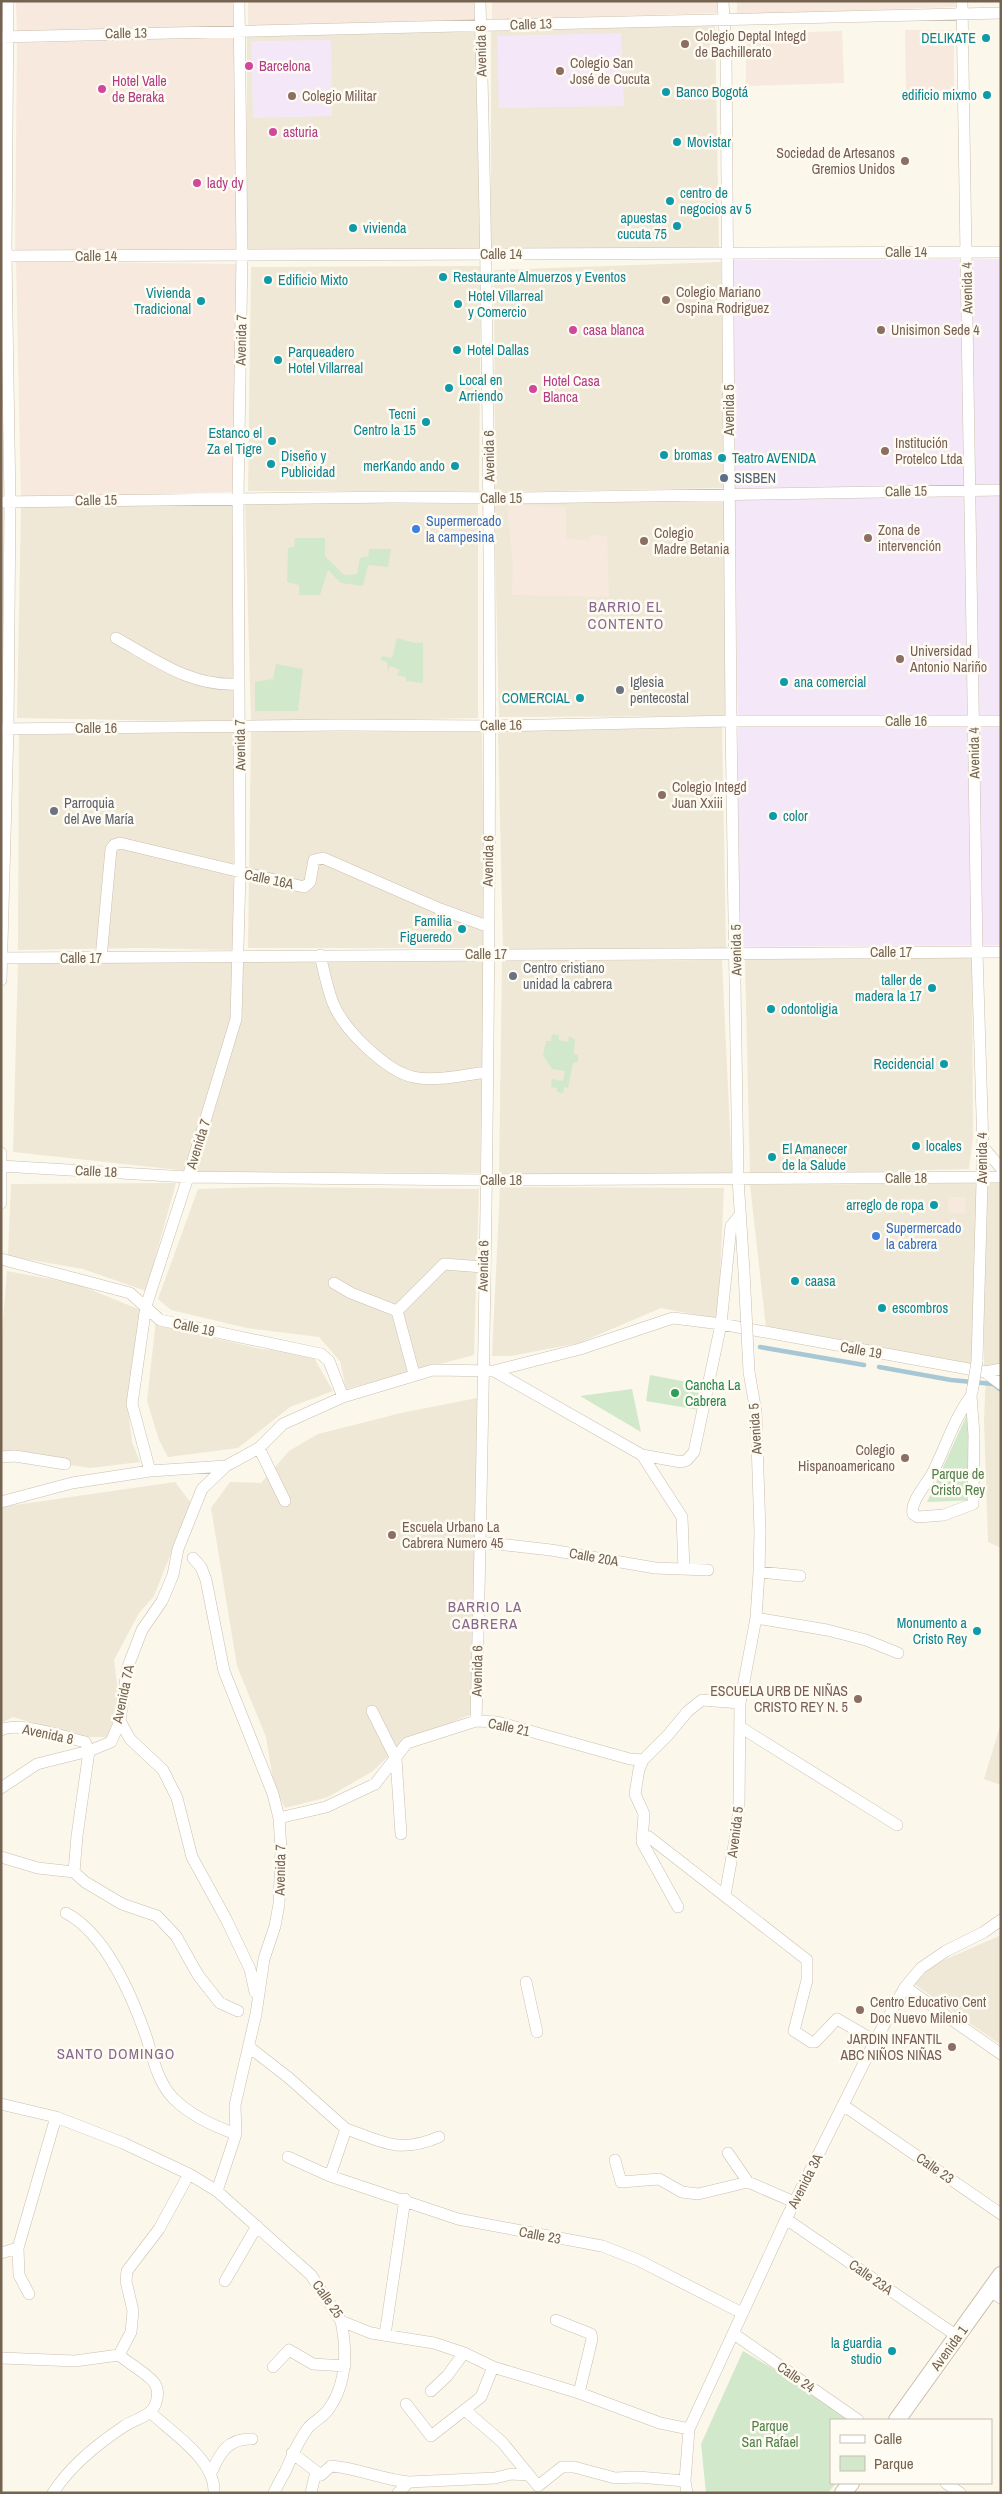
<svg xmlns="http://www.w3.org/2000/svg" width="1002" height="2494" viewBox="0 0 1002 2494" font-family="'Archivo Narrow',sans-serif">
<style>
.residential{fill:#efe8d7}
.commercial{fill:#f7e9dd}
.education{fill:#f4e8f8}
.green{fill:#d2e8ca}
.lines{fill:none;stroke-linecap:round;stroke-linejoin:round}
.stream{stroke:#a8c7d5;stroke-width:4.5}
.street-casing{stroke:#cbbfaf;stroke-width:12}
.secondary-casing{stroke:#cbbeaa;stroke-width:18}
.street{stroke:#fff;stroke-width:11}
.secondary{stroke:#fff;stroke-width:16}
.street-bridge-casing{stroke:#cbbfaf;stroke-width:12;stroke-linecap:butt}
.street-bridge{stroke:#fff;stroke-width:11}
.culture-dot{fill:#0f9aa8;stroke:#fefbf2;stroke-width:2}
.education-dot{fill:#8d6e63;stroke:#fefbf2;stroke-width:2}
.hotel-dot{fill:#d1479c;stroke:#fefbf2;stroke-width:2}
.service-dot{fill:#5c6f8a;stroke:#fefbf2;stroke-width:2}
.shop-dot{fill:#3f7fe0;stroke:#fefbf2;stroke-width:2}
.worship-dot{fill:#6b7280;stroke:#fefbf2;stroke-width:2}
.leisure-dot{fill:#2e9e5b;stroke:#fefbf2;stroke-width:2}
.labels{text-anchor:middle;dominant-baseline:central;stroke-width:5;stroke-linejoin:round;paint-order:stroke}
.street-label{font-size:14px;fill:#756350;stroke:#fefbf2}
.education-label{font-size:14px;fill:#785e54;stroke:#fefbf2;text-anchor:start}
.culture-label{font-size:14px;fill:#0d838f;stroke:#fefbf2;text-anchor:start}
.hotel-label{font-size:14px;fill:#b23c85;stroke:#fefbf2;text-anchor:start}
.service-label{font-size:14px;fill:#4e5e75;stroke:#fefbf2;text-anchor:start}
.shop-label{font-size:14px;fill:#366cbe;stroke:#fefbf2;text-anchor:start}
.worship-label{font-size:14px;fill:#5b616d;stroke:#fefbf2;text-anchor:start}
.leisure-label{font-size:14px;fill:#27864d;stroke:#fefbf2;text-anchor:start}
.park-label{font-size:14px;fill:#537f4c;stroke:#fefbf2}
.neighbourhood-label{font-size:15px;letter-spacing:1px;fill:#896890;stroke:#fefbf2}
</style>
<rect width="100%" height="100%" fill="#fbf7eb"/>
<path class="residential" d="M715,26L719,247L491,254V29Z
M477,31L480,252L247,254V37Z
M721,262L727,488L495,492L494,270Z
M481,266L479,491H248L251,267Z
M726,498L727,716L499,717L494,503Z
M245,502L478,504V718L251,722Z
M237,503L234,722L17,718L21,506Z
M1,507H9L6,718L1,719Z
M722,725L726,948L503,951L498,731Z
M251,731L482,732L485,948H248Z
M233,732L234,950L140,948L18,950L19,735Z
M972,957L973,1137L969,1169L750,1175L745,959Z
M484,960L480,1173L198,1172L13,1152L18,962Z
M722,960L732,1174L499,1176L502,961Z
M176,1183L146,1291L83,1269L8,1256L11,1184Z
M978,1183L974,1368L766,1328L750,1185Z
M984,1183H1001V1364L984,1369Z
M269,1187L479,1189L474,1355L346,1389L340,1361L319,1337L247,1328L171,1310L158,1299L198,1189Z
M500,1187L724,1188L718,1319L661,1308L579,1343L511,1356H492Z
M7,1271L77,1284L143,1311L127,1401L132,1442L140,1462L90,1468L1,1454V1345Z
M156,1320L170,1328L261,1349L308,1353L314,1358L333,1391L290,1407L238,1448L168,1457L159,1440L147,1401Z
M986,1376L1001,1386V1548L988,1542L984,1419Z
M477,1398L472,1714L403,1742L373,1771L328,1797L285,1808L274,1787L266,1737L237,1666L211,1508L230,1482L261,1483L289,1451L318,1434L401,1413Z
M175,1482L191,1503L154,1596L139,1613L114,1660L119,1699L110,1737H78L13,1717L1,1723V1507Z
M1001,1723V1785L984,1779Z
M1001,1935V2045L914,1984L933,1965Z"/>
<path class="commercial" d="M16,1H234L235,26L17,32Z
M248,1H474L475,21L248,26Z
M492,1H717V13L492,20Z
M737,1H956V7L737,15Z
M954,30V99L906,100L905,30Z
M842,31L844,83L746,86V34Z
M236,37V255L15,253L17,43Z
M16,261L236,264L237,492L21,498Z
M1,298L7,499H1Z
M507,505L566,507V538L590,541L591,535L607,536L609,597L512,595L513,565Z
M948,1197H965L966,1214L948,1212Z"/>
<path class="education" d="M621,33L624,106L499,108L497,36Z
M331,40L332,116L253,118L251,41Z
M1001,259V945L738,947V721L731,260Z"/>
<path class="green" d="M295,538H325V556L344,575L357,574L360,558L367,556L368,559L369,549H391L388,567L368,565L363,586L341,583L328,570L320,595H299V585L287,582L288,548L294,547Z
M397,638L415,643L423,642V683L406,681V677L397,675L400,670L390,666L388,671L387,662L381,660L382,656L392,658Z
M276,664L303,669L298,711H255V682L273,679Z
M552,1034L559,1035V1040L568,1042L569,1036L575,1040L574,1054L578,1055V1062L573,1063L568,1088L564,1087L563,1093L557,1092V1088L551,1087L552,1079L563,1081L565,1071L552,1069L543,1055L546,1041H551Z
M650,1375L703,1385L699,1410L646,1401Z
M632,1389L641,1432L580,1396Z
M970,1408L978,1500L927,1502Z
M743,2351L860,2420H831V2483H836L828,2493H706L701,2444Z"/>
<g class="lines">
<path class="stream" d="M760,1347L864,1365
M879,1367L951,1380L993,1384L1001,1390"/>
<g class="street-casing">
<path id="street" d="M723,1L726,52L731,721L738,1179L744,1271
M962,1L977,952L983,1147L977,1361
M1,37L1001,13
M1,256L1001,252
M1,502L394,497L520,498L1001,490
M116,638C156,660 191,687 238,684
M1,729L340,725L490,726L731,721H1001
M320,955C324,971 327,988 333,1003C343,1029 386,1071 413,1077C436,1082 463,1075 486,1072
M1,958L1001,952
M101,958L111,849L114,845L120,843L304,887L310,882L314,860L323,858L440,909L487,926
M1,980L8,729L10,502L6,256L8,1
M983,1147L1001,1168
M1,1153V1203
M1,1166L188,1177L485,1180L1001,1177
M1,1259L130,1293L160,1320L321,1354L329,1361L343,1397
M334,1283L351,1293L397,1311
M397,1311L444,1264L483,1267
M397,1311L414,1374
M494,1371L642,1455L681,1462L687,1460L694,1452L721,1324L731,1226L740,1215
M985,1372L1001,1384
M971,1396C954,1419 946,1446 933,1472C927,1484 910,1501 913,1514L918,1517L944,1515L973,1504L974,1435L971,1396L973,1387
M259,1448L285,1501
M642,1455L682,1517L684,1569
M1,1457L15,1456L65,1464
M150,1471L132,1404L146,1306L188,1177L236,1019L240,873L238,498L242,255L239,1
M1,1502L72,1483L150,1471L226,1466L259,1448L283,1424L343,1397L433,1370L494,1371L580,1349L673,1318L721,1324L985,1372L1001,1369
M480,1542L551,1550L655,1568L708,1570
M193,1558L201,1567L206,1580L224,1671L273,1794L279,1818L281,1850L279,1904L275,1926L264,1959L256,2014L235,2105L236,2134L217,2191
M759,1572L800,1576
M756,1618L827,1630L866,1640L898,1653
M372,1711L396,1759L401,1834
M120,1721L130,1739L163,1770L177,1798L192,1857L226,1919L250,1969L255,1992
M476,1721C490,1148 496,574 480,1
M740,1727L897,1825
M1,1730C18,1721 66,1737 85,1742L89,1751
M643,1760L639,1769L635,1794L644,1814L642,1842L678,1907
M1,1788L37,1764L89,1751L111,1742L120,1721L127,1669L142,1630L162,1601L173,1575L178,1549L202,1489L226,1466
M279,1818L326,1807L375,1784L407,1743L476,1721L497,1722L630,1759L643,1760L668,1735L688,1711L702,1700L740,1703
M642,1842L649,1837L807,1960V1980L794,2031L811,2042H815L837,2019L875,2041
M1,1857L38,1868L74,1872L85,1882L122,1904L157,1916L176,1936L198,1975L220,2003L238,2011
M74,1872L77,1836L89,1751
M725,1895L736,1834L739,1806L740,1703L756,1618L759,1572L760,1532L756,1412L749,1372
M66,1913C106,1934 133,1998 147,2039C153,2059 158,2082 173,2098C190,2115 213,2126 236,2134
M526,1982L537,2032
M905,1987L1001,2054
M249,2047L289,2078L346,2129
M1,2104L56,2117L123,2143L189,2174L217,2191L311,2275L341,2321L371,2333L434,2343L464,2353L493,2367L579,2393L660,2423L689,2429
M843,2105L1001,2214
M346,2129C385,2142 398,2154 439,2137
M728,2153L748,2182
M288,2157L330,2176L458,2219L602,2246L638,2260L742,2313
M615,2160L621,2182L659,2179L682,2192L698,2194L748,2182L794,2202
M330,2176L346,2129
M786,2219L957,2336
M18,2248L19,2275L29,2294
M1,2253L18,2248L56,2117
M225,2281L257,2226
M989,2291L1001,2298
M556,2320L591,2334L592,2339L579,2393
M734,2334L858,2420
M385,2335L405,2199
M1,2358L75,2361L119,2355
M273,2367L289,2350L313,2364L345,2366
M431,2391L447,2376L464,2353
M406,2404L431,2436L481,2397L493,2367
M466,2411L502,2442L538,2486L562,2467H574L615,2478L638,2477L685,2481
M150,2412C172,2433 216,2460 214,2493
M292,2453L321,2475L331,2466C358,2468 383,2480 409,2482L495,2478L511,2474L528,2475
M211,2473C220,2453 228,2438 252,2439
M946,2483L960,2493
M53,2493C70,2466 96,2445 123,2427C130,2422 145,2417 150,2412C157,2406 160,2392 155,2384C150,2375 128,2363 119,2355L131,2332L133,2311L126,2281L127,2271L159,2229L189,2174
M274,2493C277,2486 281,2479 285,2472C293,2455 296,2444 308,2428C314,2421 323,2417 328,2410C347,2384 347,2350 341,2321
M311,2493L316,2471
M398,2493L409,2482
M687,2493L685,2481L689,2429L786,2219L875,2041L905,1987L921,1968L946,1951L984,1932L1001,1920"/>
</g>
<g class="secondary-casing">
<path id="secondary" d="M897,2420L1001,2275
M843,2493L851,2483"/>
</g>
<use href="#street" class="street"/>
<use href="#secondary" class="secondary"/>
<g class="street-bridge-casing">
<path id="street-bridge" d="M744,1271L749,1372
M973,1387L977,1361"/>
</g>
<use href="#street-bridge" class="street-bridge"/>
</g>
<g class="culture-dot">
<circle cx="986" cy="38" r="5"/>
<circle cx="666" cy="92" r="5"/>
<circle cx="987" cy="95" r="5"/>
<circle cx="677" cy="142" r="5"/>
<circle cx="670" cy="201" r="5"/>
<circle cx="677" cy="226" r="5"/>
<circle cx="353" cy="228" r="5"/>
<circle cx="443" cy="277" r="5"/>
<circle cx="268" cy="280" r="5"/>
<circle cx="201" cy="301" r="5"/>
<circle cx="458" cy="304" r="5"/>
<circle cx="457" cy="350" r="5"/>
<circle cx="278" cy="360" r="5"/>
<circle cx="449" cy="388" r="5"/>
<circle cx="426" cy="422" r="5"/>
<circle cx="272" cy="441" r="5"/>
<circle cx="664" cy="455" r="5"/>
<circle cx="722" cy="458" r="5"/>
<circle cx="271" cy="464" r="5"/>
<circle cx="455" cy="466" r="5"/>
<circle cx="784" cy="682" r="5"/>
<circle cx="580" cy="698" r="5"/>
<circle cx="773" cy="816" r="5"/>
<circle cx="462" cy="929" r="5"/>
<circle cx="932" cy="988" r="5"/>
<circle cx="771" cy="1009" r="5"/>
<circle cx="944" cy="1064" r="5"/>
<circle cx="916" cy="1146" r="5"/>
<circle cx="772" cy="1157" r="5"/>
<circle cx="934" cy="1205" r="5"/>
<circle cx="795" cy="1281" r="5"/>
<circle cx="882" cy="1308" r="5"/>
<circle cx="977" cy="1631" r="5"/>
<circle cx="892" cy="2351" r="5"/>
</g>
<g class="education-dot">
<circle cx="685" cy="44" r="5"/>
<circle cx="560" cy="71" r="5"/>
<circle cx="292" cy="96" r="5"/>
<circle cx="905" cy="161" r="5"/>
<circle cx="666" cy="300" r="5"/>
<circle cx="881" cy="330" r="5"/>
<circle cx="885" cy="451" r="5"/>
<circle cx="868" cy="538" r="5"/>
<circle cx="644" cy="541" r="5"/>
<circle cx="900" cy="659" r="5"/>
<circle cx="662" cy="795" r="5"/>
<circle cx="905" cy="1458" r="5"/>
<circle cx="392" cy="1535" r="5"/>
<circle cx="858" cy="1699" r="5"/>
<circle cx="860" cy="2010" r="5"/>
<circle cx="952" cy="2047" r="5"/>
</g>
<g class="hotel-dot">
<circle cx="249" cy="66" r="5"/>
<circle cx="102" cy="89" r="5"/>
<circle cx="273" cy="132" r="5"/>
<circle cx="197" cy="183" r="5"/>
<circle cx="573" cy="330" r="5"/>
<circle cx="533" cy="389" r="5"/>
</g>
<circle class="service-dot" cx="724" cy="478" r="5"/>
<g class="shop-dot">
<circle cx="416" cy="529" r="5"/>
<circle cx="876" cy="1236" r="5"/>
</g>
<g class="worship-dot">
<circle cx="620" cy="690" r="5"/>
<circle cx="54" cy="811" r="5"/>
<circle cx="513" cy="976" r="5"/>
</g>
<circle class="leisure-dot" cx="675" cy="1393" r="5"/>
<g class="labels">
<g class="street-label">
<text transform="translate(531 24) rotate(-2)">Calle 13</text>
<text transform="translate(126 33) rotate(-1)">Calle 13</text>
<text transform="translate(481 51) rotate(-91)">Avenida 6</text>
<text x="906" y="252">Calle 14</text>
<text x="501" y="254">Calle 14</text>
<text x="96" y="256">Calle 14</text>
<text transform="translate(967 288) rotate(-91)">Avenida 4</text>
<text transform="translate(241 340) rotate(-89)">Avenida 7</text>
<text transform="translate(729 410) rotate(-90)">Avenida 5</text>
<text transform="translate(489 456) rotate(-91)">Avenida 6</text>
<text transform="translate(906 491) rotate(-1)">Calle 15</text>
<text x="501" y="498">Calle 15</text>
<text transform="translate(96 500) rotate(-1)">Calle 15</text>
<text x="906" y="721">Calle 16</text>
<text transform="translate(501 725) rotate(-1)">Calle 16</text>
<text x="96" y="728">Calle 16</text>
<text transform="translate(240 745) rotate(-91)">Avenida 7</text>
<text transform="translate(974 753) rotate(-91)">Avenida 4</text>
<text transform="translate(488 861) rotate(-89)">Avenida 6</text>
<text transform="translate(269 879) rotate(12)">Calle 16A</text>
<text transform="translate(736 950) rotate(-91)">Avenida 5</text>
<text x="891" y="952">Calle 17</text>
<text x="486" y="954">Calle 17</text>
<text x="81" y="958">Calle 17</text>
<text transform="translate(198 1144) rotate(-73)">Avenida 7</text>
<text transform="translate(982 1158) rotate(-90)">Avenida 4</text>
<text transform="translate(96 1171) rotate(3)">Calle 18</text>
<text x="906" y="1178">Calle 18</text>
<text x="501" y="1180">Calle 18</text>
<text transform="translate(483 1266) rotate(-89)">Avenida 6</text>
<text transform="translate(194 1327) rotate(12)">Calle 19</text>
<text transform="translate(861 1350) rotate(10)">Calle 19</text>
<text transform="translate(755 1429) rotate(-94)">Avenida 5</text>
<text transform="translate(594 1557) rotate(10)">Calle 20A</text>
<text transform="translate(477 1671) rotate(-89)">Avenida 6</text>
<text transform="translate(123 1694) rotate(-78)">Avenida 7A</text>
<text transform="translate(509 1727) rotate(12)">Calle 21</text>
<text transform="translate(48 1734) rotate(12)">Avenida 8</text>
<text transform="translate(735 1832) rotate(-83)">Avenida 5</text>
<text transform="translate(280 1870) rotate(-89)">Avenida 7</text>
<text transform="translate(935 2168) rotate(35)">Calle 23</text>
<text transform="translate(805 2181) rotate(-63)">Avenida 3A</text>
<text transform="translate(540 2235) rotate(11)">Calle 23</text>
<text transform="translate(871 2277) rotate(35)">Calle 23A</text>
<text transform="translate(328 2299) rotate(55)">Calle 25</text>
<text transform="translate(949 2348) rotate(-54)">Avenida 1</text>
<text transform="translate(796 2377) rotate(35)">Calle 24</text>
</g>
<g class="education-label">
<text x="695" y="36">Colegio Deptal Integd<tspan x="695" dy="16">de Bachillerato</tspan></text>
<text x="570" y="63">Colegio San<tspan x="570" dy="16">José de Cucuta</tspan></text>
<text x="302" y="96">Colegio Militar</text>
<text x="895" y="153" text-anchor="end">Sociedad de Artesanos<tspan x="895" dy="16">Gremios Unidos</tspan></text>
<text x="676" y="292">Colegio Mariano<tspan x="676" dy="16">Ospina Rodriguez</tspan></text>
<text x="891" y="330">Unisimon Sede 4</text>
<text x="895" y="443">Institución<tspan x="895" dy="16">Protelco Ltda</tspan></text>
<text x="878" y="530">Zona de<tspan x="878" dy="16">intervención</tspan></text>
<text x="654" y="533">Colegio<tspan x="654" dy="16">Madre Betania</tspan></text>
<text x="910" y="651">Universidad<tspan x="910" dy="16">Antonio Nariño</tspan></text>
<text x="672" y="787">Colegio Integd<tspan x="672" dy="16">Juan Xxiii</tspan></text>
<text x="895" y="1450" text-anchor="end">Colegio<tspan x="895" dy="16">Hispanoamericano</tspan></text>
<text x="402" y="1527">Escuela Urbano La<tspan x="402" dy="16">Cabrera Numero 45</tspan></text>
<text x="848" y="1691" text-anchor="end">ESCUELA URB DE NIÑAS<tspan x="848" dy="16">CRISTO REY N. 5</tspan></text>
<text x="870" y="2002">Centro Educativo Cent<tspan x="870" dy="16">Doc Nuevo Milenio</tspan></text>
<text x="942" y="2039" text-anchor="end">JARDIN INFANTIL<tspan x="942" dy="16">ABC NIÑOS NIÑAS</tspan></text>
</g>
<g class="culture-label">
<text x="976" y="38" text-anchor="end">DELIKATE</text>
<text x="676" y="92">Banco Bogotá</text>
<text x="977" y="95" text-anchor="end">edificio mixmo</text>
<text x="687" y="142">Movistar</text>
<text x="680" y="193">centro de<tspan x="680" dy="16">negocios av 5</tspan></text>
<text x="667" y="218" text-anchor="end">apuestas<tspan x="667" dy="16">cucuta 75</tspan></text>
<text x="363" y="228">vivienda</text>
<text x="453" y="277">Restaurante Almuerzos y Eventos</text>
<text x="278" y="280">Edificio Mixto</text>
<text x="191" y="293" text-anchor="end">Vivienda<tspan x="191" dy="16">Tradicional</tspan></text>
<text x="468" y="296">Hotel Villarreal<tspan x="468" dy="16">y Comercio</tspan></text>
<text x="467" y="350">Hotel Dallas</text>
<text x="288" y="352">Parqueadero<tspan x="288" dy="16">Hotel Villarreal</tspan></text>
<text x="459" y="380">Local en<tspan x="459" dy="16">Arriendo</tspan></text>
<text x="416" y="414" text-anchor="end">Tecni<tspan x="416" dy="16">Centro la 15</tspan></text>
<text x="262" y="433" text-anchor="end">Estanco el<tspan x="262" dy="16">Za el Tigre</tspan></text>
<text x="674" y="455">bromas</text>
<text x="281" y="456">Diseño y<tspan x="281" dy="16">Publicidad</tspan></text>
<text x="732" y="458">Teatro AVENIDA</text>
<text x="445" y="466" text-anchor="end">merKando ando</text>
<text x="794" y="682">ana comercial</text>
<text x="570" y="698" text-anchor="end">COMERCIAL</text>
<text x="783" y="816">color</text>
<text x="452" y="921" text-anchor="end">Familia<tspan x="452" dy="16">Figueredo</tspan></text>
<text x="922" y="980" text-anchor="end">taller de<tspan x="922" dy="16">madera la 17</tspan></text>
<text x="781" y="1009">odontoligia</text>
<text x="934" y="1064" text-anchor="end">Recidencial</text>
<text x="926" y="1146">locales</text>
<text x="782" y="1149">El Amanecer<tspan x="782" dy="16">de la Salude</tspan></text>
<text x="924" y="1205" text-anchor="end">arreglo de ropa</text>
<text x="805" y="1281">caasa</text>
<text x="892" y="1308">escombros</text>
<text x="967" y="1623" text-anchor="end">Monumento a<tspan x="967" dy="16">Cristo Rey</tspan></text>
<text x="882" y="2343" text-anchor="end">la guardia<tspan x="882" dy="16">studio</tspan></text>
</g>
<g class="hotel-label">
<text x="259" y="66">Barcelona</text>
<text x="112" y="81">Hotel Valle<tspan x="112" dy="16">de Beraka</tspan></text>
<text x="283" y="132">asturia</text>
<text x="207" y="183">lady dy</text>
<text x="583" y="330">casa blanca</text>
<text x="543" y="381">Hotel Casa<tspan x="543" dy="16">Blanca</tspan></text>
</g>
<g class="service-label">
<text x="734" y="478">SISBEN</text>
</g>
<g class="shop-label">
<text x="426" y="521">Supermercado<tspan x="426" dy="16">la campesina</tspan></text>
<text x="886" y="1228">Supermercado<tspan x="886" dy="16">la cabrera</tspan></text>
</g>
<g class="worship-label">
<text x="630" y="682">Iglesia<tspan x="630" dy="16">pentecostal</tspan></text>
<text x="64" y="803">Parroquia<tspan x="64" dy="16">del Ave María</tspan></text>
<text x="523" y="968">Centro cristiano<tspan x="523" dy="16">unidad la cabrera</tspan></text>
</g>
<g class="leisure-label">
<text x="685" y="1385">Cancha La<tspan x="685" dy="16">Cabrera</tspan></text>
</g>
<g class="park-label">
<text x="958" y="1474">Parque de<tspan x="958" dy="16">Cristo Rey</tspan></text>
<text x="770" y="2426">Parque<tspan x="770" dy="16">San Rafael</tspan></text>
</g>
<g class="neighbourhood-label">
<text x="626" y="606">BARRIO EL<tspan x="626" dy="17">CONTENTO</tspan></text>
<text x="485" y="1606">BARRIO LA<tspan x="485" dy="17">CABRERA</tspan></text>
<text x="116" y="2053">SANTO DOMINGO</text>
</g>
</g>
<rect width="1002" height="2494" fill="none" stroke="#756350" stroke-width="5"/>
<rect x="830" y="2419" width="162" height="65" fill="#fefbf2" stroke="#c7beb1"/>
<rect x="840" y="2435" width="25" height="8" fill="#ffffff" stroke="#c7beb1"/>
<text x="874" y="2444" font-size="15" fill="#756350">Calle</text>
<rect x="840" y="2456" width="25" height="15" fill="#d2e8ca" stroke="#c7beb1"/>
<text x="874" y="2469" font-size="15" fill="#756350">Parque</text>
</svg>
